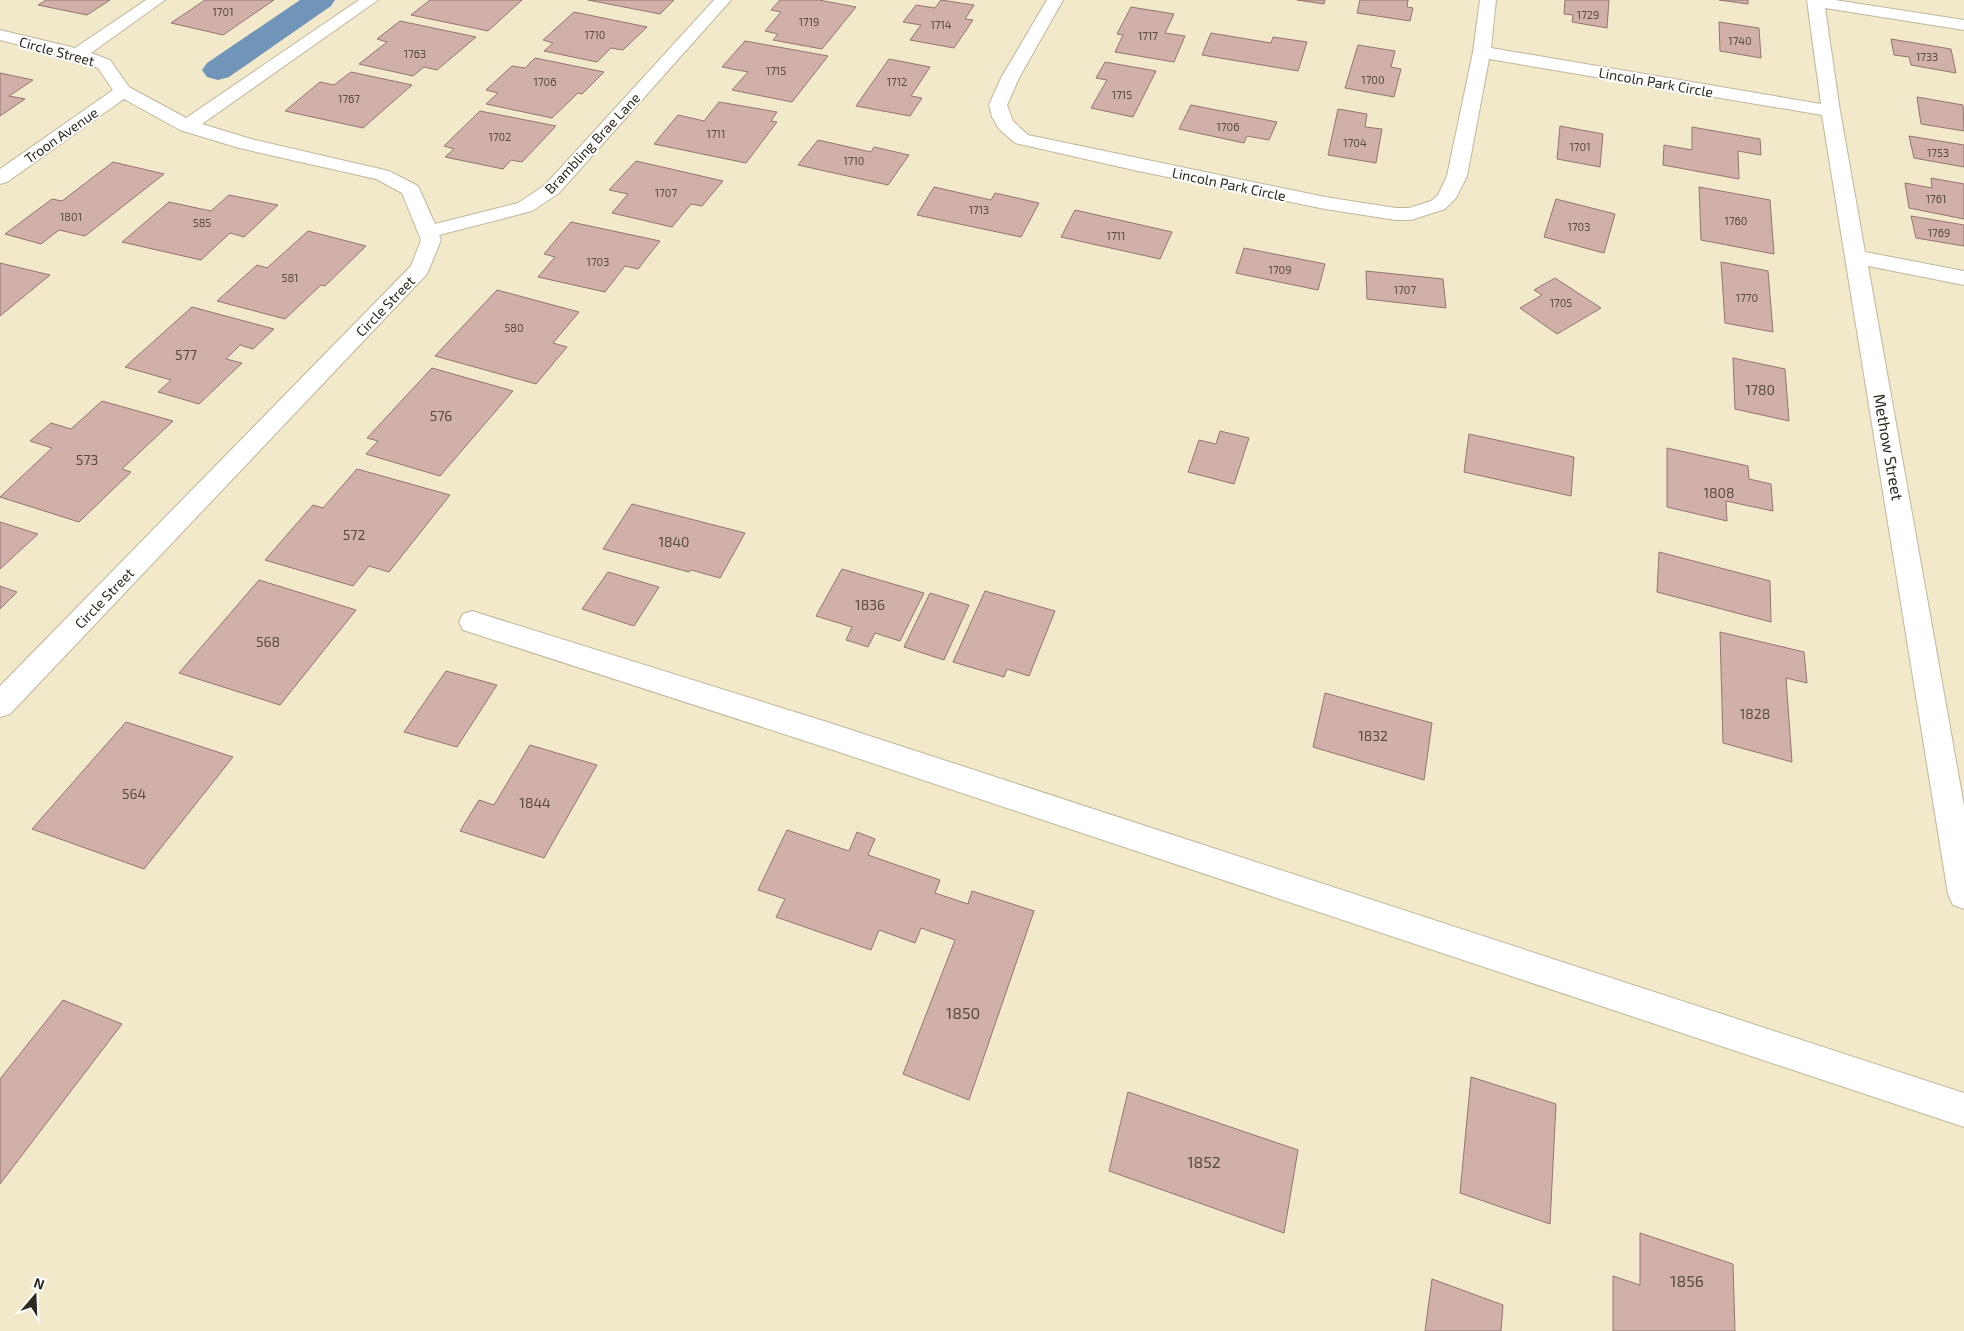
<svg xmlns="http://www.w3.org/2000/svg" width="1964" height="1331" viewBox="0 0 1964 1331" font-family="'Exo 2',sans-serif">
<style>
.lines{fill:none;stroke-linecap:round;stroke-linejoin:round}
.canal{fill:#7195b8;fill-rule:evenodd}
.building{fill:#d1b0aa;stroke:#93746f}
.minor-casing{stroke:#bfb79b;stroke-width:2}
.minor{fill:#fff;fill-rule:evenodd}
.labels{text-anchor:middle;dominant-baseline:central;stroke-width:4;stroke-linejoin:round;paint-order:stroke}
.far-number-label{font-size:11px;fill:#564b41}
.far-street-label{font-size:14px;fill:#2d291e;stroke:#fff}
.number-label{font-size:14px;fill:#564b41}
.street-label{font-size:16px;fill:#2d291e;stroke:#fff}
.near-number-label{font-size:16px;fill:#564b41}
</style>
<rect width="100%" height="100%" fill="#f2e9cb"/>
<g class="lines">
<path class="canal" d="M300,0H335L331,6L229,77L218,80L207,77L202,70L207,63Z"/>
</g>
<path class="building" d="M46,0H110L87,15L38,5Z
M205,0H274L223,35L171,23Z
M430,0H522L488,31L411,15Z
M588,0H674L660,14Z
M780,0H819L856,7L822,49L773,40L778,34L765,31L781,12L771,10Z
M941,0L974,5L965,19L973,20L954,48L910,40L921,25L903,22L916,5L935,8Z
M1297,0H1325L1324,4Z
M1360,0H1408L1407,7L1413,8L1410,21L1357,13Z
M1565,0H1609L1607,28L1572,22L1573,15L1564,14Z
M1719,0H1748V4Z
M1131,7L1174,14L1165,33L1185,36L1174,62L1115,52L1123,35L1117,34Z
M574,12L647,27L623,50L611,48L597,62L544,51L553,43L543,40Z
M400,21L476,37L437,70L424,67L413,76L359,64L387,42L377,39Z
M1719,22L1759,28L1761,58L1720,51Z
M1211,33L1271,43L1273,37L1307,42L1298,71L1202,55Z
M1891,39L1951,49L1956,73L1911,65L1909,57L1894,55Z
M745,41L828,56L792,102L732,90L748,72L722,67Z
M1358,45L1395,51L1391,67L1401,69L1394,97L1345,88Z
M535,58L604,72L582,94L578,93L552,118L486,104L498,93L486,90L512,66L525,68Z
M889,59L930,67L911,96L922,98L910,116L856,106Z
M1105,62L1156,71L1133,117L1091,108L1107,80L1096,78Z
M351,72L412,85L363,128L285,111L320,82L334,85Z
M0,73L33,80L9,96L25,99L0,116Z
M1917,97L1963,105L1964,131L1921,124Z
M719,102L777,112L771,121L777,122L746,163L654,144L678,115L704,121Z
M1191,105L1277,122L1269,140L1247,136L1244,143L1179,129Z
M1338,109L1367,114L1365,127L1382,129L1376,163L1328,155Z
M480,111L556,126L522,162L511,160L503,169L445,157L454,149L444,146Z
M1560,126L1603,134L1600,167L1557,159Z
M1692,127L1760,139L1761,155L1738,151L1739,179L1663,165L1664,145L1692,150Z
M1909,136L1964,145V167L1914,158Z
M818,140L871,152L874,147L909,155L888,185L798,165Z
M636,161L723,181L702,206L691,204L672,227L612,213L628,194L609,190Z
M113,162L164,174L85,236L59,230L41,244L5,234L52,199L62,201Z
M1931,178L1964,184V219L1909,208L1905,183L1932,188Z
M934,187L991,200L995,193L1039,203L1021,237L917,215Z
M1699,187L1770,200L1774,254L1701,240Z
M229,195L278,205L244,237L230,233L201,260L122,242L169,202L211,211Z
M1556,199L1615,214L1604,253L1544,237Z
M1075,210L1172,232L1160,259L1061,237Z
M1911,216L1964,225V246L1916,238Z
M571,222L660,241L638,269L625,266L605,292L538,277L555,257L544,254Z
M308,231L366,246L325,286L321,285L285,319L217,301L257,265L267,268Z
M1244,248L1325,264L1318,290L1236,273Z
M1721,262L1768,271L1773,332L1725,323Z
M0,263L50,275L0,316Z
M1366,271L1443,279L1446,308L1367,299Z
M1555,278L1601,308L1557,334L1520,308L1542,295L1534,290Z
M497,290L579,312L553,343L567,347L536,384L435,356Z
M192,307L274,329L253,349L240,345L226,359L242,363L199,404L158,392L171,380L125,367Z
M1733,358L1785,369L1789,421L1735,409Z
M432,368L513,391L440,476L366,454L378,441L367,438Z
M102,401L173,421L122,469L131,472L79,522L0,497L52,448L30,441L51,423L71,429Z
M1220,431L1249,438L1234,484L1188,472L1199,440L1216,444Z
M1469,434L1574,457L1571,496L1464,472Z
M1667,448L1748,466L1749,479L1771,484L1773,511L1726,501L1727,521L1667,507Z
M357,469L450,495L389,572L369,566L353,586L265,560L313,505L323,508Z
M632,504L745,533L720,578L691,570L689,572L603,549Z
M0,522L38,534L0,569Z
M1659,552L1770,581L1771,622L1657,592Z
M842,569L924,593L900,641L875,633L868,647L846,640L852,627L816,616Z
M608,572L659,587L634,626L582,609Z
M259,580L356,610L280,705L179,673Z
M0,586L17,592L0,609Z
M985,591L1055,611L1029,676L1007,669L1004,677L953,662Z
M930,593L969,605L944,660L904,647Z
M1720,632L1804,652L1807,683L1786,678L1792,762L1723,743Z
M446,671L497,685L457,747L404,732Z
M1325,693L1432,723L1424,780L1313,747Z
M126,722L233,757L144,869L32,829Z
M530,745L597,765L544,858L460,831L479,800L494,805Z
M787,830L849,851L857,832L875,839L868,855L940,880L935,893L968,904L972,891L1034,911L969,1100L903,1074L955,940L921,928L915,943L879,930L871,950L776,917L785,899L758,890Z
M63,1000L122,1024L0,1184V1079Z
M1471,1077L1556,1104L1550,1224L1460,1193Z
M1128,1092L1298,1150L1284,1233L1109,1171Z
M1640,1233L1733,1264L1735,1331H1613V1276L1640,1285Z
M1432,1279L1503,1305L1501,1331H1425Z"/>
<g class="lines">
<g class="minor-casing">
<path id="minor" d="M146,0H165L91,53L110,60L129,87L186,118L359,0H378L202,124L251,139L389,171L418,186L435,224L518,203L545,185L714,0H731L559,193L532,211L439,235L441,240L427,274L10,714L0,717V686L411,266L421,240L402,193L376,179L239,148L180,130L124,99L7,182L0,184V169L113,90L98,68L72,58L0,40V30L75,48Z
M1047,0H1063L1019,78L1007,105L1013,121L1028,135L1325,197L1396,208H1409L1431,201L1438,195L1447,176L1473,52L1480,0H1496L1491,48L1821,104L1807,0H1835L1964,20V30L1825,8L1840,111L1865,252L1964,271V285L1868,266L1964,806V909L1953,905L1948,894L1822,115L1489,59L1467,176L1456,198L1445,209L1411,220H1396L1325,209L1138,171L1015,143L999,129L992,117L989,105L1001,78Z
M472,611L827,722L1964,1093V1127L827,748L463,630L459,622L463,614Z"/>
</g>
<use href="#minor" class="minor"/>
</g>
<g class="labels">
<g class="far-number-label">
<text x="223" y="11">1701</text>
<text x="1588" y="14">1729</text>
<text x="809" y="21">1719</text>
<text x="941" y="24">1714</text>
<text x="595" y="34">1710</text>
<text x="1148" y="35">1717</text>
<text x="1740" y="40">1740</text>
<text x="415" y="53">1763</text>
<text x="1927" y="56">1733</text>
<text x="776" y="70">1715</text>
<text x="1373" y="79">1700</text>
<text x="545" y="81">1706</text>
<text x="897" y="81">1712</text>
<text x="1122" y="94">1715</text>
<text x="349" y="98">1767</text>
<text x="1228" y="126">1706</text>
<text x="716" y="133">1711</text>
<text x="500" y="136">1702</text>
<text x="1355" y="142">1704</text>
<text x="1580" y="146">1701</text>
<text x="1938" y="152">1753</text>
<text x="854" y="160">1710</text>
<text x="666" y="192">1707</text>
<text x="1936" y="198">1761</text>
<text x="979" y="209">1713</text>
<text x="71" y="216">1801</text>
<text x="1736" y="220">1760</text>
<text x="202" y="222">585</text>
<text x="1579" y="226">1703</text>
<text x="1939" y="232">1769</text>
<text x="1116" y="235">1711</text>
<text x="598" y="261">1703</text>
<text x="1280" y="269">1709</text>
<text x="290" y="277">581</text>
<text x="1405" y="289">1707</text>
<text x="1747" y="297">1770</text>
<text x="1561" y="302">1705</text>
<text x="514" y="327">580</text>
</g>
<g class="far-street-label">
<text transform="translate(57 51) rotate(15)">Circle Street</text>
<text transform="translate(1656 82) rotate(10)">Lincoln Park Circle</text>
<text transform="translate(61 135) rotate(-35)">Troon Avenue</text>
<text transform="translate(592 143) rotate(-47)">Brambling Brae Lane</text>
<text transform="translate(1229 184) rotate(12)">Lincoln Park Circle</text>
<text transform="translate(385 306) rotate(-46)">Circle Street</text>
<text transform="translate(104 598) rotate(-46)">Circle Street</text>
</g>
<g class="number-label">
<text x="186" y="354">577</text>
<text x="1760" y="389">1780</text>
<text x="441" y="415">576</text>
<text x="87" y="459">573</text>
<text x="1719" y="492">1808</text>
<text x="354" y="534">572</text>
<text x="674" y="541">1840</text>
<text x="870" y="604">1836</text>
<text x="268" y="641">568</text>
<text x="1755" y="713">1828</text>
<text x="1373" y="735">1832</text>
<text x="134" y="793">564</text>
<text x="535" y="802">1844</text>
</g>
<g class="street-label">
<text transform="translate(1889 447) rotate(80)">Methow Street</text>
</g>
<g class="near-number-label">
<text x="963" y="1012">1850</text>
<text x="1204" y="1161">1852</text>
<text x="1687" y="1280">1856</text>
</g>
</g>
<g transform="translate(35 1296) rotate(19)" stroke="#ffffff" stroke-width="4" paint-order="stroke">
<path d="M0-4L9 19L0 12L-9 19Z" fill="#2d291e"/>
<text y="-8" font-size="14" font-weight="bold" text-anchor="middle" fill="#2d291e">N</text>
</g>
</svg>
